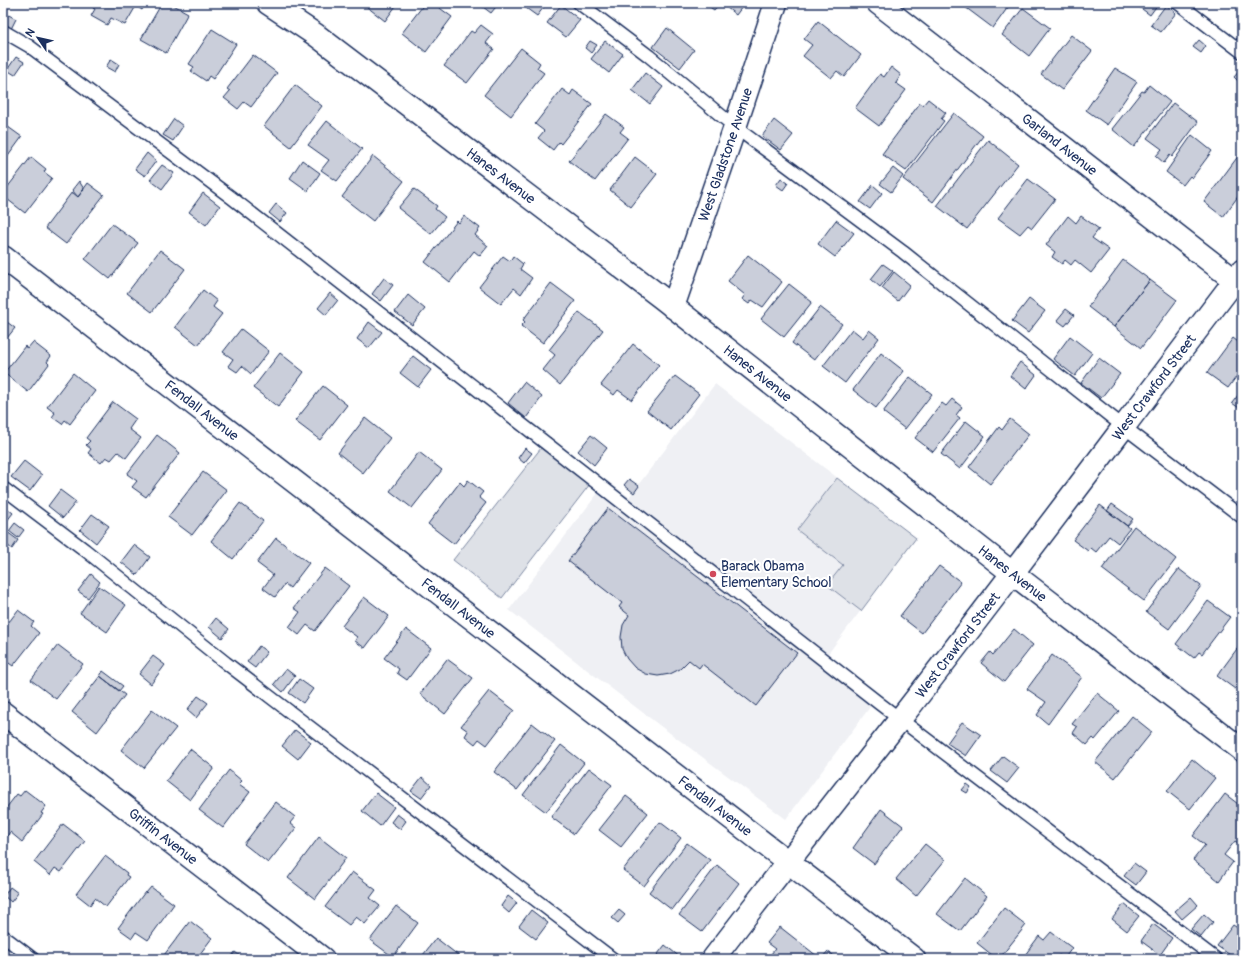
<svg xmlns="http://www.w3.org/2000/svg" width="1245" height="962" viewBox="0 0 1245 962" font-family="Pangolin,sans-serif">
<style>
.built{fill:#eff0f4}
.green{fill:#dee1e7;stroke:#7c88a2}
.building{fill:#caceda;stroke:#1b2f5e}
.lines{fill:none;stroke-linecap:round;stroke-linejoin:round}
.lane-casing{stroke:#1b2f5e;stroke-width:15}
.street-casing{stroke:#1b2f5e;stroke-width:25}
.lane{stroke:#fff;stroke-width:12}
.street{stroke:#fff;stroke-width:22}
.poi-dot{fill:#d1495b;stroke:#fff;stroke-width:1.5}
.labels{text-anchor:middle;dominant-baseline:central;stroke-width:4;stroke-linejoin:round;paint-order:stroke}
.street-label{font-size:14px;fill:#1b2f5e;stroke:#fff}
.poi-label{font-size:14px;fill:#1b2f5e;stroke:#fff;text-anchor:start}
</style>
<rect width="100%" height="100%" fill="#fff"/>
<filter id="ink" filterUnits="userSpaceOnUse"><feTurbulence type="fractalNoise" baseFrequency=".025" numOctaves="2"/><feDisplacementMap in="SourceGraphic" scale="8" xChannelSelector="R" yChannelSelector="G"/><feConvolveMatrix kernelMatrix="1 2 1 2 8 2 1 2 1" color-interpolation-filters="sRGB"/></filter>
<g filter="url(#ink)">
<path class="built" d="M715,384L916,538L827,655L879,695L786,819L659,725L509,610L607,481L629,497Z"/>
<path class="green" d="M541,448L590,484L502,598L453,560Z
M837,478L916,538L861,611L827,585L843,565L797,530Z"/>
<path class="building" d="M95,3H145L142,10L136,6L125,25L111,18L107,25L91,16L95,9L93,8Z
M162,3H170L188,13L166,53L141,39Z
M362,3H398L385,21Z
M425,3H433L452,17L426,52L402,33Z
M480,3H499L491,13L479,4Z
M519,3H547L537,16Z
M704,3H720L714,10Z
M721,3H745L736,15Z
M968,3H1011L993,28L965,7Z
M1134,3H1157L1158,4L1150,15Z
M561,5L580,20L566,37L547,23Z
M1166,5L1176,13L1161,32L1151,25Z
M1023,8L1050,28L1029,56L1002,35Z
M5,13L16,19L9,33L3,30V17Z
M818,21L861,55L844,77L837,71L831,78L803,56L812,45L804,39Z
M481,25L493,34L486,43L494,49L467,83L444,66L471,31L474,33Z
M667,28L694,50L680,68L653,47Z
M212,29L236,44L213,79L209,76L206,81L191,71L194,67L189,64Z
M1071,35L1092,51L1062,90L1041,74Z
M1199,40L1206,46L1201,53L1193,47Z
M590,41L597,45L591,53L585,48Z
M605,41L623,54L609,73L591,59Z
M521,48L540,63L537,68L544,73L511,116L484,95Z
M253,55L277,73L251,107L244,102L238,109L224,98L230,91L227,89Z
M16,57L24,62L15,75L7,70Z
M111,59L119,64L115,72L106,67Z
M891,67L901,75L896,83L906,90L879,126L855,108L880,74L884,77Z
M1115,68L1137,82L1107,125L1086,110Z
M1241,69L1242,70V79L1239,82L1234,77Z
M645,73L663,87L650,104L632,90Z
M295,85L322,106L291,147L264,126Z
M1149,85L1170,102L1134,147L1112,129L1142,91L1144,92Z
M562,89L570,95L573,90L592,104L561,144L559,142L553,150L538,138L544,131L535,124Z
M928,99L946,113L941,119L944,121L906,171L882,154L920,103L923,105Z
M1173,103L1198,122L1172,157L1170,155L1164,163L1156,156L1162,149L1147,138Z
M954,113L983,136L933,202L903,179Z
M606,114L624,127L620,132L628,138L595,181L569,161Z
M174,119L183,126L173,141L163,135Z
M774,120L793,135L781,150L762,136Z
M327,121L362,149L337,181L321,170L329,160L308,145Z
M4,124L22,137L3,163V126Z
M1192,135L1212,151L1192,178L1190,176L1183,185L1166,172Z
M988,140L1018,164L967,229L937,206Z
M1242,151V191L1223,217L1204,202Z
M147,153L156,161L145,176L135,169Z
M373,156L404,181L373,221L342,197Z
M31,157L46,169L44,172L52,178L25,213L3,196V193Z
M635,157L657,174L631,207L610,190Z
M302,160L320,173L308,191L290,178Z
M162,165L174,173L162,189L150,180Z
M893,168L903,176L891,192L880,184Z
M781,178L788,183L783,190L776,185Z
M1028,179L1055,199L1032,228L1028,225L1020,234L998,218Z
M79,181L84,189L78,197L72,190Z
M88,183L104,195L66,244L45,228L72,192L78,197Z
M873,185L882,193L870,209L860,202Z
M414,189L437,206L435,209L445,217L431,234L398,208Z
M203,193L220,206L206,225L189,212Z
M276,204L287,213L280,222L269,213Z
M464,216L480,228L475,235L488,246L480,256L474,251L450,282L425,262L457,221L459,223Z
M1068,216L1076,223L1081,216L1099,229L1092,238L1109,250L1091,273L1075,260L1071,265L1065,260L1062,264L1052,257L1055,252L1046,245Z
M836,220L854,233L835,257L818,244Z
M112,224L138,243L110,279L85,259Z
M160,250L185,269L152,312L127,293Z
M748,255L782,282L763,307L752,300L749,304L742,299L745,295L728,281Z
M503,256L510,261L513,256L523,264L520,269L532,278L521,294L514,288L501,304L479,287Z
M1123,260L1150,280L1114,327L1088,307Z
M883,264L893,271L880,287L871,279Z
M894,272L910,285L898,301L882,288Z
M384,278L393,285L381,301L372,294Z
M1150,280L1177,300L1141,348L1114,327Z
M551,283L575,301L543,343L521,326L525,322L523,320Z
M789,284L812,302L784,337L761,319Z
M203,290L217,301L213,307L222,314L198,345L175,327Z
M330,293L338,300L326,315L318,308Z
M408,295L425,309L412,325L395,312Z
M1029,299L1045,311L1028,333L1012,321Z
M820,307L842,324L814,360L792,343Z
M1066,309L1074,315L1065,326L1057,320Z
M579,312L603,330L560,385L543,370L555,355L549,350Z
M3,319L15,328L3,343Z
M369,322L382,332L369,348L357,339Z
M241,329L269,351L251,374L242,366L237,372L228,366L233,359L223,352Z
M852,329L863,338L869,330L879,338L845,383L823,366Z
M1070,336L1092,353L1075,376L1053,359Z
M1233,338L1242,345V369L1228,388L1207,373Z
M33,342L51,356L47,362L49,364L28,392L4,373L25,346L27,349Z
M633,344L659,365L632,400L618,390L614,395L601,385Z
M280,353L304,372L278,407L253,388Z
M881,353L904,371L876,408L853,390Z
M413,356L431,370L418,387L400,373Z
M1099,358L1120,374L1101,398L1081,383Z
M1020,362L1036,375L1026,389L1010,376Z
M73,373L95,391L70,424L65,420L62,424L52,417L55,413L47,407Z
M675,376L699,394L671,430L647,411Z
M910,377L932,394L905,429L883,412Z
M524,382L542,397L526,418L508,403Z
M323,386L347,405L320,440L295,421Z
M1242,390V410L1232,403Z
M952,399L962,407L956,415L960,418L933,452L915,438L942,403L946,406Z
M113,402L136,419L129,429L141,438L126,458L118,452L111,460L106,457L101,463L88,453L91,449L86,445L90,441L86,438Z
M365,418L390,438L363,473L338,453Z
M1010,419L1029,434L990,484L969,467L999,427L1002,430Z
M966,421L985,436L960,469L941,454Z
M157,435L180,453L146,497L132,487L137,481L127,474Z
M591,435L607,448L594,465L578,451Z
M525,448L532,453L524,463L518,458Z
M419,452L442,470L412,508L390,491Z
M24,461L42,475L30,491L11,477Z
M203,472L227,490L192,535L168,517Z
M629,479L639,486L634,493L624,485Z
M468,480L483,492L479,497L486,503L454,544L428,524L460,482L464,486Z
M60,490L76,502L63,518L48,506Z
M240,503L263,521L233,559L211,541Z
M1112,504L1133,519L1127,526L1107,511Z
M3,505L13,513L3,526Z
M1100,505L1130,528L1118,543L1109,536L1096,552L1091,548L1088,551L1073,540Z
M608,508L797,653L756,706L702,664L699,668L689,660L680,669L670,674L658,676L646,674L635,668L627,659L622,649L621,637L623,625L629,615L619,607L622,603L568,561Z
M92,514L109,526L96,543L80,530Z
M15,523L24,530L18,538L9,531Z
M1134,526L1176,559L1144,601L1102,569Z
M7,532L18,540L12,549L3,542V538Z
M276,538L309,563L290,588L285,584L275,597L263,588L273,575L257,563Z
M134,545L150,557L137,575L121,562Z
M939,566L961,582L922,633L900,616Z
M325,568L349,586L315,631L307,625L299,635L289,627L300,612L294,608Z
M1179,569L1201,586L1169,629L1146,612Z
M91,574L100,582L88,598L78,591Z
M99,586L126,605L107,632L80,613Z
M364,597L389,616L365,648L355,641L357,637L342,626Z
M1208,601L1230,617L1202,654L1199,652L1194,658L1176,644Z
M18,610L34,622L31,626L39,633L13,666L3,659V630Z
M216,618L229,629L222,638L209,627Z
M406,629L431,648L407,680L397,673L399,669L384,658Z
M1014,629L1033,645L1004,682L981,663L990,652L993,655Z
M1242,642V680L1235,689L1217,676Z
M58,645L83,664L56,699L31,680Z
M259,646L267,652L255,668L247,662Z
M1052,655L1082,677L1048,724L1037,715L1046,702L1027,689Z
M153,656L165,665L151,684L139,674Z
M447,659L473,678L445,714L420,694Z
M286,669L295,676L283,692L274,684Z
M103,671L123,686L119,691L100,676Z
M100,676L125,695L97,732L72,712Z
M299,679L313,689L303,703L289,693Z
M489,691L514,710L487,745L479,739L475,744L465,736L468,731L461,726Z
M1097,693L1119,711L1095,740L1093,738L1087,745L1073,733L1077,727L1072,724Z
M198,696L208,703L196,718L187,710Z
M152,710L176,728L144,768L121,750Z
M1132,716L1152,732L1115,778L1095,762Z
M962,722L981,735L966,756L947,743Z
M532,723L555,741L517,790L494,772Z
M295,730L311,742L298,759L282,746Z
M561,745L584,763L546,812L523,795Z
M190,749L214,768L190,800L166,781Z
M1003,756L1019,768L1007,783L991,771Z
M1192,759L1215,778L1190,809L1167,791Z
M589,768L612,785L574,834L551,817Z
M229,770L242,781L239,784L250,792L223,828L199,810Z
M422,777L431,785L421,798L411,791Z
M967,784L971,787L967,793L962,790Z
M25,790L46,806L41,813L43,814L22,842L10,832L5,839L3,838V812L17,794L20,796Z
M376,793L394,807L380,826L362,811Z
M1225,794L1242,807V838L1238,843L1235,841L1224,855L1233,862L1219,881L1193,860L1205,845L1193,836Z
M626,796L648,813L621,847L599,830Z
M276,802L295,817L290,823L296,828L268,863L244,844Z
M881,809L903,826L874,864L853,848Z
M397,814L406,821L400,829L391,822Z
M660,822L681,838L644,886L623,870Z
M63,824L85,841L61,872L55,868L50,875L34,862Z
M319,837L346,858L315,899L288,878Z
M687,843L710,860L672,910L649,892Z
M925,844L945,860L916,896L896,879Z
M105,856L127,873L126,875L129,877L106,907L95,898L90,905L76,894Z
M1134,863L1146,872L1136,885L1124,876Z
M717,865L739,883L702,932L679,915Z
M352,872L376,890L370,898L380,906L365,924L356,917L349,925L325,907Z
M965,878L987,896L960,931L937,914Z
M10,887L18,893L11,902L4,896Z
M151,887L174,904L148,940L136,932L132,938L118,928L145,892L146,893Z
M508,896L517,903L509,913L501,906Z
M1191,897L1198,905L1182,919L1175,911Z
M1124,904L1139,916L1127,931L1112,919Z
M396,906L418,923L393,957L370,940Z
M1004,908L1026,925L999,959H997L977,943Z
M531,910L548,923L536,939L519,926Z
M619,910L625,915L618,923L612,918Z
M1204,914L1213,922L1201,937L1191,929Z
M190,921L212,938L196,959H161Z
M1153,924L1172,938L1160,955L1141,941Z
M1233,925L1242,931V951L1236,959L1217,946Z
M780,927L817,956L815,959H767L775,949L767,943Z
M1051,932L1072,948L1064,959L1059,955L1056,959H1022L1039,936L1044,940Z
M436,938L459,956L457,959H420Z
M665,945L681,958L680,959H654Z
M828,951L838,959H821Z
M235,952L244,959H230Z"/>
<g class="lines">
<g class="lane-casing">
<path id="lane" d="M579,3L649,56L735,127L903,252L1124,427L1242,517
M1178,3L1242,52
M3,31L29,46L232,198L880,704L1216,959
M3,488L85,550L226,663L613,959
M3,936L33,959"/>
</g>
<g class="street-casing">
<g id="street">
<path id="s1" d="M268,3L316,35L662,298L1012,573L1242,750"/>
<path id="s2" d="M878,3L1242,286"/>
<path id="s3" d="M3,257L914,959"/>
<path id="s4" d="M673,307L735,127L776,3"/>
<path id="s5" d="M3,713L323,959"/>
<path id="s6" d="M713,959C775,878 838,798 901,718C1016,571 1128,420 1242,271"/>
</g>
</g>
<use href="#lane" class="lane"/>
<use href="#street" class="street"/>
</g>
</g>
<circle class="poi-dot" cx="713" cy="574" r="4"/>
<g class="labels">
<g class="street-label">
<text stroke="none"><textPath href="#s2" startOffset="230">Garland Avenue</textPath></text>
<text stroke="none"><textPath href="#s4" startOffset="161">West Gladstone Avenue</textPath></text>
<text stroke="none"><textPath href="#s1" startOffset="290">Hanes Avenue</textPath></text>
<text stroke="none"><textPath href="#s1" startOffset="614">Hanes Avenue</textPath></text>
<text stroke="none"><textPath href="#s6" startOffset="722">West Crawford Street</textPath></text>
<text stroke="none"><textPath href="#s3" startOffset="251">Fendall Avenue</textPath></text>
<text stroke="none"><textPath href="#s1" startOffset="938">Hanes Avenue</textPath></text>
<text stroke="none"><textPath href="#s3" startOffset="575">Fendall Avenue</textPath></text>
<text stroke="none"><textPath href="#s6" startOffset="398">West Crawford Street</textPath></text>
<text stroke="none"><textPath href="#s3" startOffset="899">Fendall Avenue</textPath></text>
<text stroke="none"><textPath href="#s5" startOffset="202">Griffin Avenue</textPath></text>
</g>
<g class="poi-label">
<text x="721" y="566">Barack Obama<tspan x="721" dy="16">Elementary School</tspan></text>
</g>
</g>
<rect width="1245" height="962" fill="none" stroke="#fff" stroke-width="16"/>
<rect x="8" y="8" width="1229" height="946" fill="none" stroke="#1b2f5e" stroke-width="1.5" filter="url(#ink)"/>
<g transform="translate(38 38) rotate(304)" stroke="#ffffff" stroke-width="3" paint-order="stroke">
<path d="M0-3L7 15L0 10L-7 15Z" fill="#1b2f5e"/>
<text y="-6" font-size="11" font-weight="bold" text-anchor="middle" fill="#1b2f5e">N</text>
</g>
</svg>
